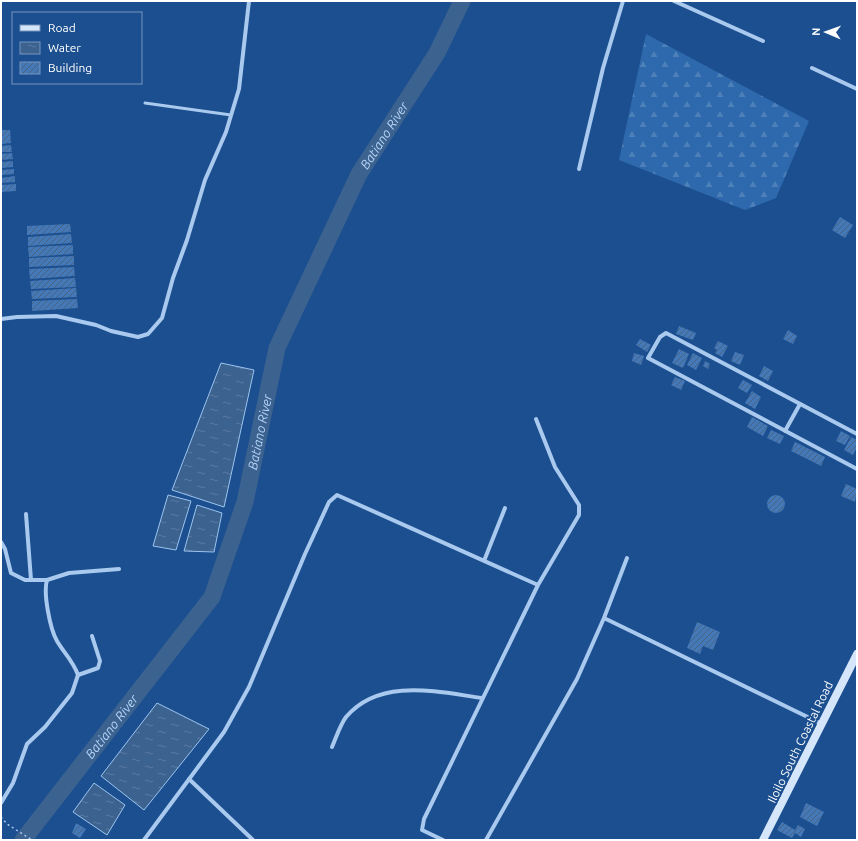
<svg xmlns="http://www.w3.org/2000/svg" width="858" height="841" viewBox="0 0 858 841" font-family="Ubuntu,sans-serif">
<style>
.forest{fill:url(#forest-firs)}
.water{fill:url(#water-ripples);stroke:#9cc4f0}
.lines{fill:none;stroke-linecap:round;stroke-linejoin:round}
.river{stroke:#3c6290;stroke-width:17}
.building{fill:url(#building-hatch)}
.path{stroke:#a9c9ee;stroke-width:1.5;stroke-dasharray:2 3;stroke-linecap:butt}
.lane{stroke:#a9c9ee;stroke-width:3}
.street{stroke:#a9c9ee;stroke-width:4}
.secondary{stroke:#d6e6fa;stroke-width:8}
.labels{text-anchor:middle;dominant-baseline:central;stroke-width:4;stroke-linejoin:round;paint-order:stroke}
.street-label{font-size:12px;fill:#fff;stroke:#1b4f8f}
.water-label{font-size:13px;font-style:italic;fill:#b5d3f5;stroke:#1b4f8f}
</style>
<defs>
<pattern id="forest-firs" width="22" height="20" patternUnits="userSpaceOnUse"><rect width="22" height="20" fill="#2e69ad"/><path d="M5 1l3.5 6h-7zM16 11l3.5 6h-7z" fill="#4d80b9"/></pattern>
<pattern id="water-ripples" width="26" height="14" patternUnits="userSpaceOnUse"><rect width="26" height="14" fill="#3c6290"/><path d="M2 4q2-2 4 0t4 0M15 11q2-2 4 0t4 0" fill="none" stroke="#597aa1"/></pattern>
<pattern id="building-hatch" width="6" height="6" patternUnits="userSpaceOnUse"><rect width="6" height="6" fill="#4478b7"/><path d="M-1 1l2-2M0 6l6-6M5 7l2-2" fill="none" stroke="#486282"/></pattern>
</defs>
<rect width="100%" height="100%" fill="#1b4f8f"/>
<path class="forest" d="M646,34L809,121L776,198L745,210L619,160Z"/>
<path class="water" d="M221,363L254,370L224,507L172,490Z
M168,495L191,501L176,550L153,546Z
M197,505L222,513L214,552L184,551Z
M157,703L209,729L144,810L101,776Z
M94,783L125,805L107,835L73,812Z"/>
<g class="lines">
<path class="river" id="s1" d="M23,840L212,597L245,502L277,348L359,174L437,53L462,1"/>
</g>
<path class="building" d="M1,130H10L11,143L1,144Z
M11,145L12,152H1V146Z
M12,153L13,159L1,160V154Z
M13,161V167L1,168V162Z
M14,169V174L1,175V170Z
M15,176V182L1,183V178Z
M16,184V191L1,192V185Z
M840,217L853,225L845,238L832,230Z
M70,224L71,232L27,235V226Z
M71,234L72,243L28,246V237Z
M73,245V254L29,257L28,247Z
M74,256V265L29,267V258Z
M74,267L75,276L30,279L29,269Z
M75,278L76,287L31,289L30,281Z
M76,288L77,297L32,299L31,291Z
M77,299L78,308L32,311V301Z
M679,326L696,333L693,340L676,334Z
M788,330L797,336L793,344L783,339Z
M640,339L651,345L647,352L636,345Z
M718,341L728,346L722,357L715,353L717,350L714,348Z
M679,349L689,354L683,368L672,363Z
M735,352L744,355L740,365L731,361Z
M634,353L644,356L641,365L632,361Z
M693,353L702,358L696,370L687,365Z
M705,361L710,364L708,369L703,366Z
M764,366L773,371L768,381L759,376Z
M675,377L685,381L681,390L671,385Z
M743,380L752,385L747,393L738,388Z
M752,391L761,397L755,409L745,403Z
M752,417L768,426L763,436L747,427Z
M771,430L784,436L780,444L767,438Z
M841,431L850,436L845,445L836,441Z
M851,437L857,440V447L853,455L844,450Z
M795,442L825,457L821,466L791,451Z
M846,484L857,489L855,502L841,496Z
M767 504a9 9 0 1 1 18 0a9 9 0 1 1-18 0Z
M697,622L720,632L713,650L703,646L700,654L687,648Z
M806,803L824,812L817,826L800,817Z
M782,822L795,830L798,825L805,829L801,837L795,833L792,838L777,830Z
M76,823L86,829L80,838L72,833Z"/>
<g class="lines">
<path class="path" d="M1,817L7,824L32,840"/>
<path class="lane" d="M145,103L231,115"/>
<path class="street" d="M674,1L763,41
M812,68L857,89
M579,169L603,68L623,1
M1,319L17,317L56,316L96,325L111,331L138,337L148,334L162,318L173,278L187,240L205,180L226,132L239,89L249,1
M785,431L800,404
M857,434L666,333L660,337L648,358L857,469
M26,514L31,580
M1,542L5,549L11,573L25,580H47C43,593 50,629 57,641C64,653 73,661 78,675L98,668L100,661L92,636
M484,561L505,508
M47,580L69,573L119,569
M604,618L822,724
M332,747C336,738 340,725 346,717C380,677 438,692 482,698
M189,779L253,840
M1,803L13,783L27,744L45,727L72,693L78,675
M144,840L224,732L249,687L305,554L329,502L337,495L538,585
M443,840L422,830L424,819L538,585L579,515V505L555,467L536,419
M486,840L577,679L604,618L627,558"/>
<path class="secondary" d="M763,840L857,654"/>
</g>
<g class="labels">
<g class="street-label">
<text transform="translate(800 742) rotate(-64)">Iloilo South Coastal Road</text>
</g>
<g class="water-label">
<text stroke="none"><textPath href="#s1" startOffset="804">Batiano River</textPath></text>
<text stroke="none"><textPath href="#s1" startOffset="480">Batiano River</textPath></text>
<text stroke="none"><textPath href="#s1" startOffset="144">Batiano River</textPath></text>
</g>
</g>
<rect width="858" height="841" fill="none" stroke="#ffffff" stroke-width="4"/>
<rect x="12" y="12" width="130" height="72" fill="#1b4f8f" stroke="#7695bc"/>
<rect x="20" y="25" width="20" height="6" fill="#d6e6fa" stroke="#7695bc"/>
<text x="48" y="32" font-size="12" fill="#ffffff">Road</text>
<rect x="20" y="42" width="20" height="12" fill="url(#water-ripples)" stroke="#7695bc"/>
<text x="48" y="52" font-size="12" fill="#ffffff">Water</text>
<rect x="20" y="62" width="20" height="12" fill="url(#building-hatch)" stroke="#7695bc"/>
<text x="48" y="72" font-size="12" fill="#ffffff">Building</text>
<g transform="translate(826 32) rotate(272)" stroke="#1b4f8f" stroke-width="3" paint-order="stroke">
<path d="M0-3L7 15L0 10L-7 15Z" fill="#ffffff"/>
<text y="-6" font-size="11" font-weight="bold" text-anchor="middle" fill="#ffffff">N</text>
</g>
</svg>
